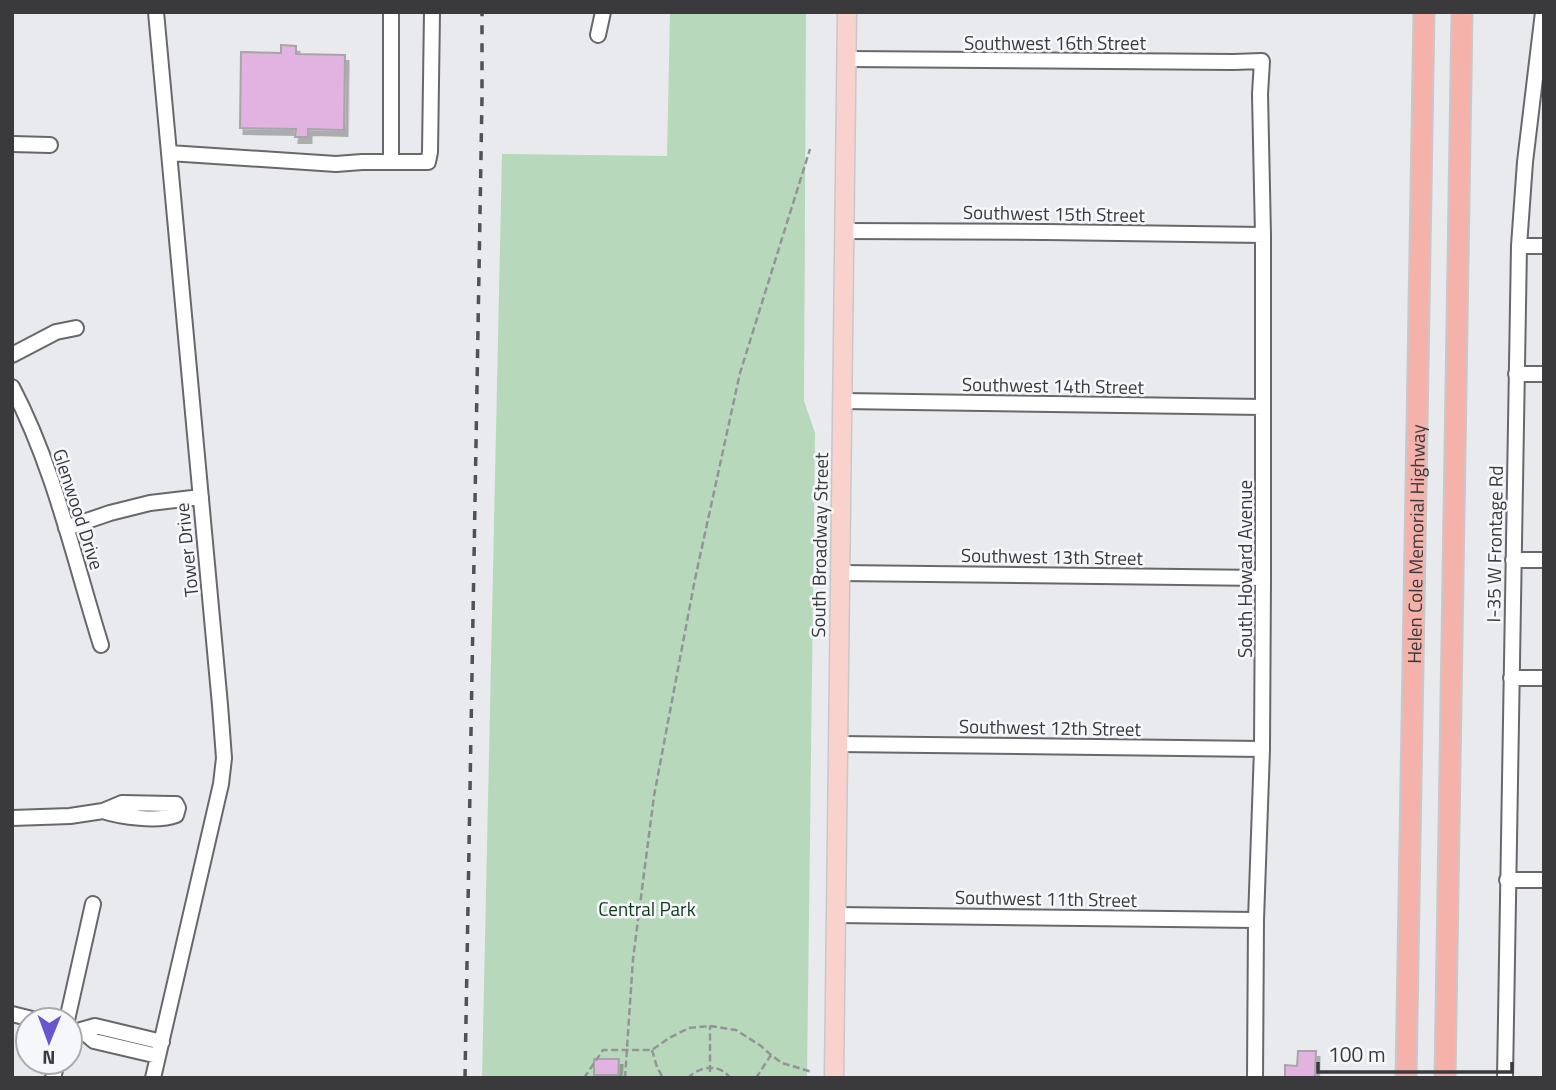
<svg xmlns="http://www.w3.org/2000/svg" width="1556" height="1090" viewBox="0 0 1556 1090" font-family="'Titillium Web',sans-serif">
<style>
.green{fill:#b8d8bc}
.building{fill:#e2b3e0;stroke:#a8a5a8;stroke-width:2;filter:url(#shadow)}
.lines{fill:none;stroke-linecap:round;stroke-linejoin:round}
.minor-casing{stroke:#68686c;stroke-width:18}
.major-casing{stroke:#c8c8c8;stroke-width:21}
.highway-casing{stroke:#c8c8c8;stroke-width:23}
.path{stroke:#939496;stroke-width:2.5;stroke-dasharray:7 3.5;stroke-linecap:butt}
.minor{stroke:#fff;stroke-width:14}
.major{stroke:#f9d1cd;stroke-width:18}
.highway{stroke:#f5b2ab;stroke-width:19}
.rail{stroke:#515254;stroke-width:3.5;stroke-dasharray:9 9;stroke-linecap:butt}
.labels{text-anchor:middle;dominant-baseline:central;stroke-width:5;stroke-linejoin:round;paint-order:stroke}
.street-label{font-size:19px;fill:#3a3a3c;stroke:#f6f7fb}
.park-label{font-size:19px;fill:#11371b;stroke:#f6f7fb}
</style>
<defs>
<filter id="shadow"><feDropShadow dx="3.5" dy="6" stdDeviation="0" flood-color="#0004"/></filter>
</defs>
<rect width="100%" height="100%" fill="#e9eaed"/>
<path class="green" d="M670,12H806L804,401L815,433L807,1078H482L502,154L667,156Z"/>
<path class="building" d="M281,45L296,46V54L345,55L344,130L308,129V137H295L296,129L240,128L241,52L281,53Z
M1298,1051H1316L1315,1078H1285V1065L1297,1066Z
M594,1059H619L618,1075H594Z"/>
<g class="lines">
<g class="minor-casing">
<path id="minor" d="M598,35L603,12
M847,59L1233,62L1262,61L1260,94L1263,235V578L1262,749L1256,920L1255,1078
M12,144L50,145
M169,153L336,164L362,162H428L430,152L432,12
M391,162V12
M844,231L1046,232L1263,235
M1519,246H1544
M12,355L56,332L76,328
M1516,374H1544
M12,387C54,467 74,559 101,645
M842,401L1263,407
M66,528L110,513L150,503L201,497
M1513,560H1544
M840,573L1263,578
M1511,678H1544
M838,744L1262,749
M12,818L70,816L103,811L122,803L171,804H176L178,808L176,815C158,822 121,817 103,811
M1507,880H1544
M836,915L1256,920
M12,1014L36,1020
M67,1020L93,904
M158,1056L94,1041L81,1030L95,1026L162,1042
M53,1078L57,1062
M153,1078L221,784L224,758L220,705L156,12
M1505,1078L1519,246L1525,162L1543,12"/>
</g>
<g class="major-casing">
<path id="major" d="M834,1078L847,12"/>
</g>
<g class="highway-casing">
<g id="highway">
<path id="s1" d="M1406,1078L1424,12"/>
<path d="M1445,1078L1462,12"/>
</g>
</g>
<path class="path" d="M652,1050L657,1067L663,1078
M710,1072V1026
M584,1078L603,1050H652L669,1038L689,1028L710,1026L736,1030L761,1046L771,1055L782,1063L812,1072
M625,1078L633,959L654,796L695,579L740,373L810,149
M688,1078C699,1066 720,1063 730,1078
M756,1078L771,1055"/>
<use href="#minor" class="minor"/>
<use href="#major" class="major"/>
<use href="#highway" class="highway"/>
<path class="rail" d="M465,1078L482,98V12"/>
</g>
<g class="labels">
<g class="street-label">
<text x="1055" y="42">Southwest 16th Street</text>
<text transform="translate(1054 213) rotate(1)">Southwest 15th Street</text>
<text transform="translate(1053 385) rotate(1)">Southwest 14th Street</text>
<text transform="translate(79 509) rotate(72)">Glenwood Drive</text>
<text transform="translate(1494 544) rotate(-89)">I-35 W Frontage Rd</text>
<text transform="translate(819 545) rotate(-89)">South Broadway Street</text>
<text stroke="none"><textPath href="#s1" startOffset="534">Helen Cole Memorial Highway</textPath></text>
<text transform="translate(186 550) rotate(-96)">Tower Drive</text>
<text transform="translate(1052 556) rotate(1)">Southwest 13th Street</text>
<text transform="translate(1244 569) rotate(-90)">South Howard Avenue</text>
<text transform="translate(1050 727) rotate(1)">Southwest 12th Street</text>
<text transform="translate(1046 898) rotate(1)">Southwest 11th Street</text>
</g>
<g class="park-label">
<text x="647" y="908">Central Park</text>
</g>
</g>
<rect width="1556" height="1090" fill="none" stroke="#3a3a3c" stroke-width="28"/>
<g transform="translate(49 1041) rotate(181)"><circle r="33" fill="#f6f7fb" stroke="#ababaf" stroke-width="2"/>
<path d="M0-5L12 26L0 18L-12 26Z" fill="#6955ce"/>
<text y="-10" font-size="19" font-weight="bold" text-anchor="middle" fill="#3a3a3c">N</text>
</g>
<path d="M1318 1062v10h194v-10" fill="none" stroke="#3a3a3c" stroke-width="3.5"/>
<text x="1328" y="1062" font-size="21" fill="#3a3a3c" stroke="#f6f7fb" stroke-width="5" paint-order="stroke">100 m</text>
</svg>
